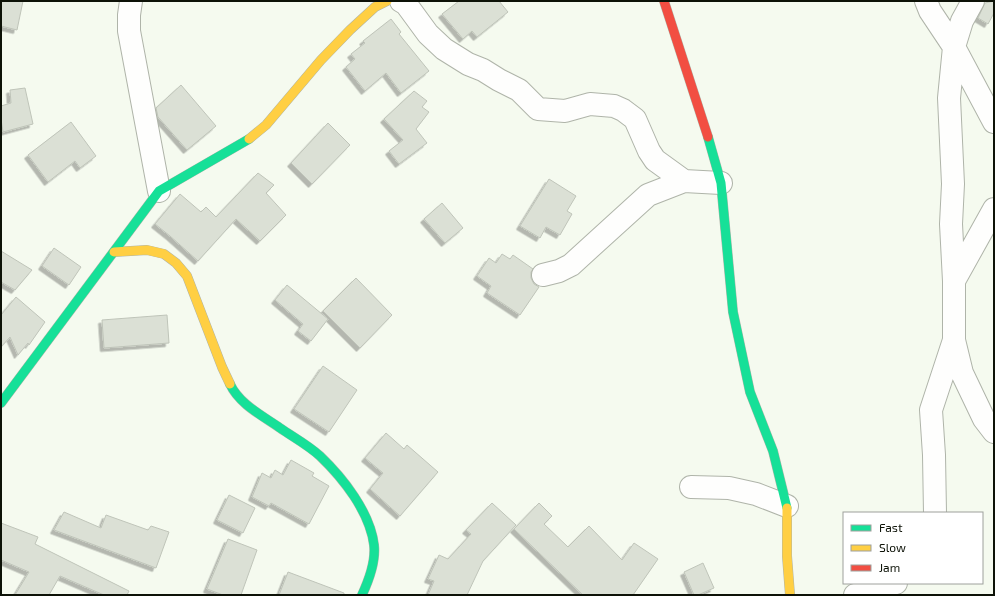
<svg xmlns="http://www.w3.org/2000/svg" width="995" height="596" viewBox="0 0 995 596" font-family="'Exo 2',sans-serif">
<style>
.building{fill:#dbe0d5;stroke:#bfc4b9;filter:url(#shadow)}
.lines{fill:none;stroke-linecap:round;stroke-linejoin:round}
.street-casing{stroke:#afb4a9;stroke-width:24}
.fast-casing{stroke:#afb4a9;stroke-width:10}
.slow-casing{stroke:#afb4a9;stroke-width:10}
.jam-casing{stroke:#afb4a9;stroke-width:10}
.street{stroke:#fefefd;stroke-width:22}
.fast{stroke:#16e098;stroke-width:9}
.slow{stroke:#ffcf43;stroke-width:9}
.jam{stroke:#f24e42;stroke-width:9}
</style>
<defs>
<filter id="shadow"><feDropShadow dx="-3.5" dy="3.5" stdDeviation="0" flood-color="#0004"/></filter>
</defs>
<rect width="100%" height="100%" fill="#f5faef"/>
<path class="building" d="M1,1H23L17,30L1,26Z
M459,1H499L508,12L477,37L472,31L463,39L442,14Z
M994,1V13L988,24L978,18L985,3Z
M391,19L401,32L399,34L429,71L401,93L386,73L365,91L346,67L355,59L351,54L365,43L363,41Z
M181,85L216,126L187,150L158,117L156,108Z
M25,88L33,124L3,132L1,119V106L11,103L10,90Z
M414,91L427,101L422,107L429,112L416,129L427,143L399,164L389,151L403,140L384,119Z
M71,122L96,156L80,168L75,161L48,182L28,155Z
M328,123L350,145L312,184L291,163Z
M258,173L274,185L266,193L286,215L260,241L236,219L198,261L170,236L155,224L180,194L201,212L206,207L216,217Z
M549,179L576,196L567,211L572,214L560,235L546,227L540,238L520,226Z
M442,203L463,228L445,243L424,219Z
M54,248L81,267L69,285L42,266Z
M1,251L32,270L15,290L1,282Z
M502,254L510,259L513,255L533,269L531,272V278L534,284L539,287L520,315L487,293L491,286L477,276L489,258L496,263Z
M356,278L392,315L360,348L323,311Z
M287,285L328,319L311,341L298,331L303,324L275,300Z
M16,297L45,322L29,345L28,343L18,355L10,337L1,347V315Z
M167,315L169,343L104,348L102,320Z
M323,366L357,390L329,432L294,409Z
M386,433L404,449L407,445L438,472L400,516L370,489L383,473L365,458Z
M291,460L314,473L312,476L329,486L309,524L271,503L269,506L252,497L262,473L271,478L275,470L283,475Z
M229,495L255,508L243,533L217,520Z
M492,503L516,525L483,561L467,595H428L434,581L428,579L439,555L448,559L471,534L466,530Z
M539,503L552,516L544,524L568,547L589,526L622,560L634,543L658,559L633,595H583L514,529Z
M64,512L101,528L106,515L148,530L151,526L169,532L156,568L54,530Z
M1,523L38,537L35,544L129,591L127,595H104L60,576L49,595H15L29,572L1,560Z
M228,539L257,550L241,595H223L207,589Z
M703,563L714,588L698,595H694L684,572Z
M288,572L344,593V595H279Z"/>
<g class="lines">
<g class="street-casing">
<path id="street" d="M131,1L129,15V31L159,191
M401,1L406,4L428,34L444,49L468,64L483,70L499,80L519,90L538,109L565,111L590,104L614,106L623,110L635,119L649,151L655,160L684,181
M926,1L930,11L954,47L994,122
M973,1L962,21L954,47L949,98L953,184L951,224L954,281V340L962,373L984,419L994,432
M543,275L559,271L571,265L648,195L684,181L721,183
M954,281L994,209
M691,487L729,488L756,494L787,506
M935,513L934,455L931,410L954,340
M855,595L896,583"/>
</g>
<g class="fast-casing">
<path id="fast" d="M708,137L721,183L733,312L750,392L773,451L787,508
M230,384C239,404 263,416 280,428C293,437 308,445 320,456C343,478 370,512 374,545C376,562 369,580 362,595
M1,403L159,191L249,139"/>
</g>
<g class="slow-casing">
<path id="slow" d="M249,139L266,125L321,60L350,30L375,7L387,1
M114,252L147,250L164,254L176,263L187,276L222,367L230,384
M787,508V556L790,595"/>
</g>
<g class="jam-casing">
<path id="jam" d="M664,1L708,137"/>
</g>
<use href="#street" class="street"/>
<use href="#fast" class="fast"/>
<use href="#slow" class="slow"/>
<use href="#jam" class="jam"/>
</g>
<rect width="995" height="596" fill="none" stroke="#0d1207" stroke-width="4"/>
<rect x="843" y="512" width="140" height="72" fill="#ffffff" stroke="#9ea09c"/>
<rect x="851" y="525" width="20" height="6" fill="#16e098" stroke="#9ea09c"/>
<text x="879" y="532" font-size="12" fill="#0d1207">Fast</text>
<rect x="851" y="545" width="20" height="6" fill="#ffcf43" stroke="#9ea09c"/>
<text x="879" y="552" font-size="12" fill="#0d1207">Slow</text>
<rect x="851" y="565" width="20" height="6" fill="#f24e42" stroke="#9ea09c"/>
<text x="879" y="572" font-size="12" fill="#0d1207">Jam</text>
</svg>
